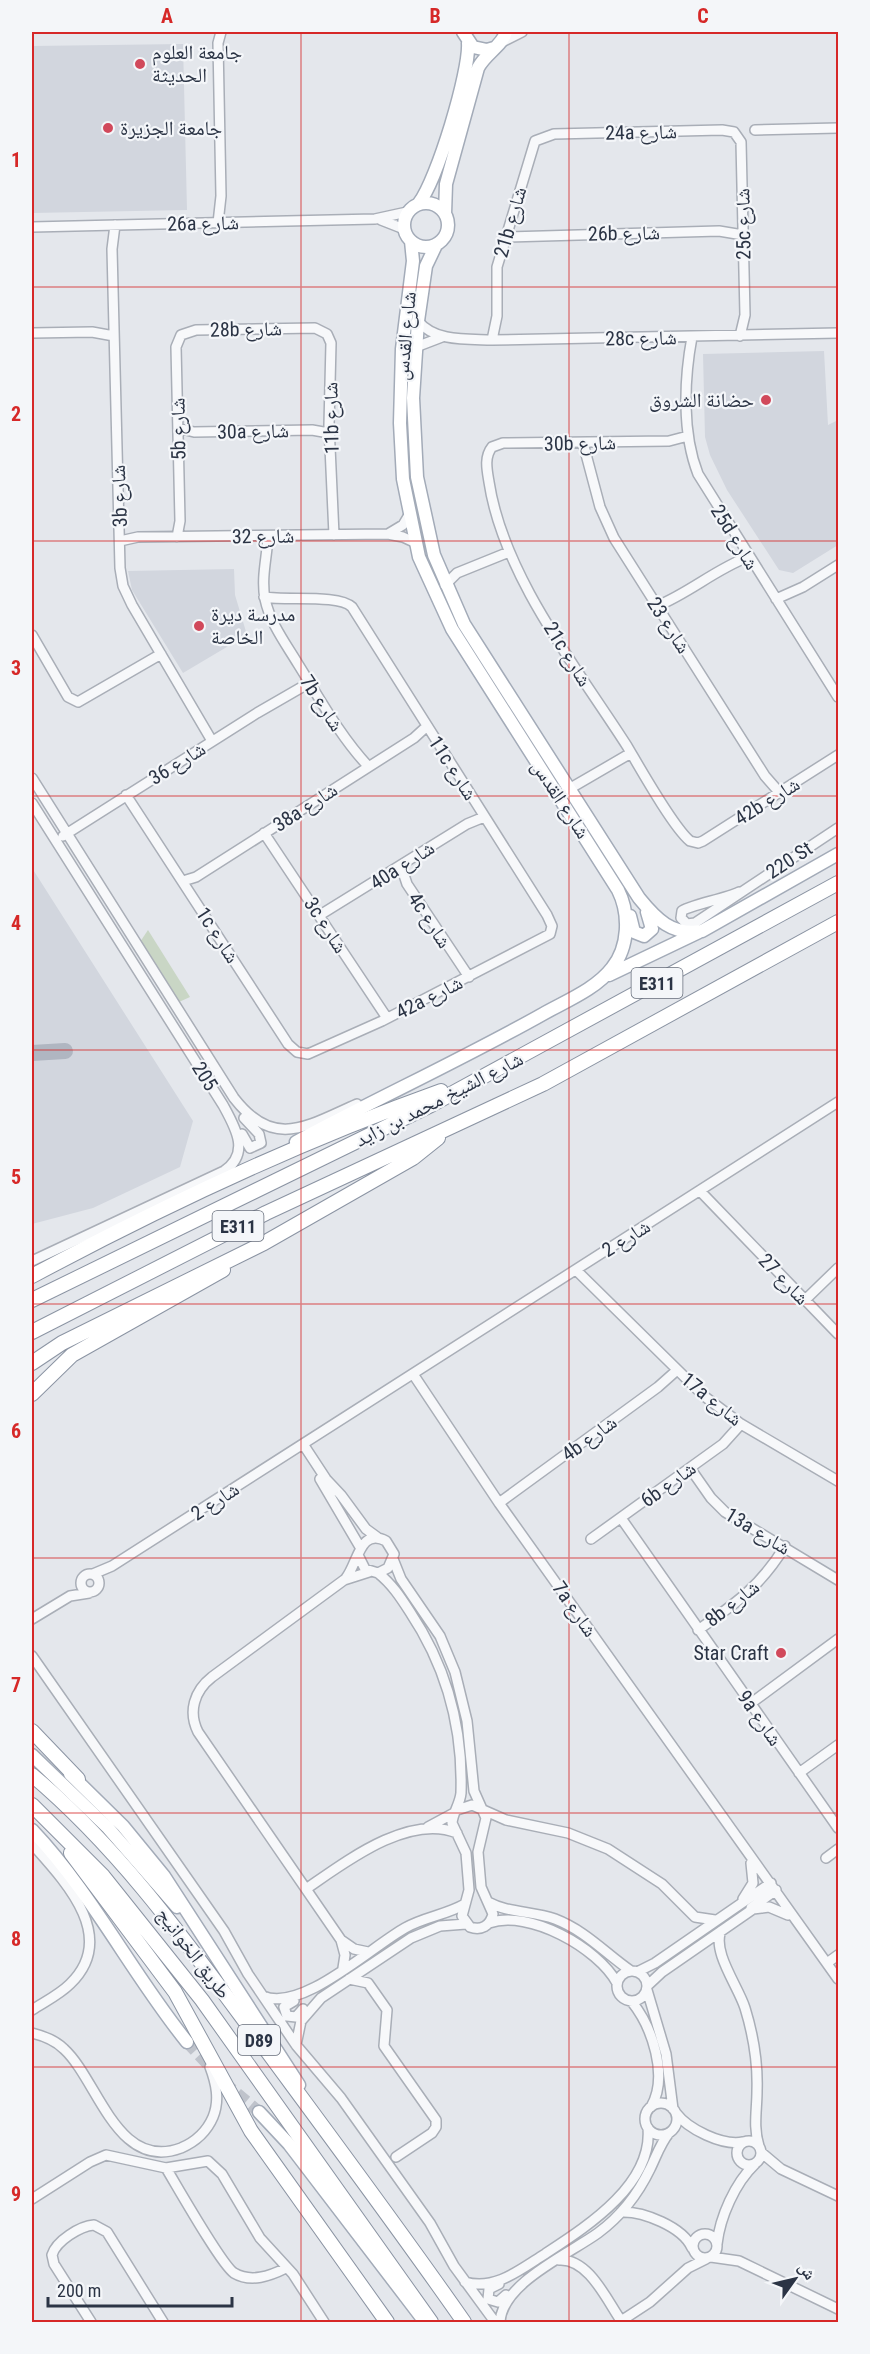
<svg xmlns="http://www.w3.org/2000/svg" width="870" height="2354" viewBox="0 0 870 2354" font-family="'Roboto Condensed','Noto Naskh Arabic',sans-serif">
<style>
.built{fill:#d2d6de}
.grass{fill:#c9d6c5}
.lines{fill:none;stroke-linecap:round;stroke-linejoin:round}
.taxiway{stroke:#b0b6c1;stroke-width:16}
.major-tunnel{stroke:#bfc3cb;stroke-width:12;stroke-dasharray:12 6;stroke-linecap:butt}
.minor-casing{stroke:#a9aeb7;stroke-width:12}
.major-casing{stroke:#a3abb8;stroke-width:15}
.highway-casing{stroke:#8b94a3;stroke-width:16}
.minor{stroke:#f7f8fa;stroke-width:9}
.major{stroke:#fff;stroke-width:12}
.highway{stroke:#fff;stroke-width:14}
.grid{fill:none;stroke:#d62828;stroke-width:1.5;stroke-opacity:0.55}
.poi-dot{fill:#d1495b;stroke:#f4f6f9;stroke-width:2}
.labels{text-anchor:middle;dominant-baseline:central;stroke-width:4.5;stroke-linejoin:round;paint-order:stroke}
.shield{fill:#f4f6f9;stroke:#676e7b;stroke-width:1.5}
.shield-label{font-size:18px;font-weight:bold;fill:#2b3445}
.poi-label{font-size:20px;fill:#2b3445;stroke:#f4f6f9;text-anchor:start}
.street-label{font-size:20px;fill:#2b3445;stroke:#f4f6f9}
.neatline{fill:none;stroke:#d62828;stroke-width:2}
.grid-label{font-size:20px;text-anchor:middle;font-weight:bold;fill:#d62828}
</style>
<rect width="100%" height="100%" fill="#e4e7ec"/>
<path class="built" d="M183,44L187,210L32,213V46Z
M824,351L828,425L838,420V545L793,573L779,570L727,490L710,455L705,437L703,354Z
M234,569L235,595L247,635L183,673L132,590L128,571Z
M32,868L193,1121L180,1167L93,1208L32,1224Z"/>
<path class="grass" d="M148,930L190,997L179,1002L140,942Z"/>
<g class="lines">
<path class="taxiway" d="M32,1053L65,1051"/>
<path class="major-tunnel" d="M187,2042L228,2086L259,2112"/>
<g class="minor-casing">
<path id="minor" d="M500,43L522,32
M755,130L838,128
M381,220L404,229
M218,223L221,196L218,43L221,32
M115,225L112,249L120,568L123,586L132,605L212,741
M32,227L375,219L407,212
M506,237L719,231L743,235
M418,321C435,342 467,339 492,340L838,333
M32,333L92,332L114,336
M692,337C684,380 682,433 698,474L838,697
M492,340L497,316V267L535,141L554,134L722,130L734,132L741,142L745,315L740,336
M416,347L442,337
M178,428L194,432L312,430L329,433
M688,436L669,441L503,443L492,447C484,457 487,470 489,482C503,575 577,668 627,746C640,768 673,827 690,841L698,843L703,841L838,755
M583,443L600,507L614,538L765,776L779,792
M388,534L403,525L409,515
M268,536C267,558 261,577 265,599C270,623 286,644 298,664C320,699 340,736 368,766
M177,537L180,521L176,347L181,335L196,330L315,328L327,334L331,343L329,425L334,535
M120,541L138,537L388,534L403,537L416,543
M445,585L457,573L509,552
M776,599L803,587L838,565
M657,606C689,593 716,569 748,557
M32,635L68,697L78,702L161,654
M32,778L234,1098C274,1150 307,1126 357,1104
M569,789L631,753
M126,795L288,1044L297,1052L308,1054L382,1021L550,934L552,926L547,915L352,607C338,594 287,601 264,597
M32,803L223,1105C235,1127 251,1153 224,1171L32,1261
M264,833L387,1018
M63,836L257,713L309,683
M401,866L407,884L469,977
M183,881L196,877L414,738L426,727
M739,892C727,898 687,906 682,911L681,918L687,924L695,923L838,828
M320,915L467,824L484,817
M242,1134L250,1148L261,1143L259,1134L244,1118
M700,1191L838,1334
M576,1270L704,1396L741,1424L838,1481
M805,1300L838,1268
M413,1374L499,1503L838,1979
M303,1444L326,1479L341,1495L366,1529L377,1537
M690,1468L711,1498L725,1512L838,1580
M320,1479L360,1547
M499,1503L658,1387L676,1371
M621,1518L838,1828
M591,1539L723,1444L741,1424
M378,1573C392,1584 401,1598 410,1612C446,1666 463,1728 461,1793C460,1804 453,1812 452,1823L466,1853L469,1890L462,1916L470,1927C481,1931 490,1926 493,1914L481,1887L478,1852L486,1818L474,1791L467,1721L455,1672L440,1636L401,1579L393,1559
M81 1583a9 9 0 1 1 18 0a9 9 0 1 1-18 0Z
M93,1574L112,1566L838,1102
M346,1578C358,1563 360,1527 386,1541L394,1554L388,1568L378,1573L365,1569L358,1555
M32,1619L70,1596L89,1593
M698,1630C735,1604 761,1586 785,1546
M32,1656L224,1931L248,1974L296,2045L341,2098L430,2223L454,2266L495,2322
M750,1704L838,1639
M799,1773L838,1745
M457,1810L472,1805L506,1820L568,1833L608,1849L662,1884L695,1917L715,1920
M428,1827L454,1813
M32,1844C65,1881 119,1937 70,1984C59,1995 44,2002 32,2010
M826,1858L838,1849
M306,1889C344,1863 408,1813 457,1833
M743,1899L753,1883L751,1863
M488,1902C508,1913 533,1911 555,1919C586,1931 605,1953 631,1971
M751,1908L776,1890
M489,1923C529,1909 598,1948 617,1983
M721,1931C712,1952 738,1986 745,2008C753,2034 758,2063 757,2091C757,2110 753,2127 759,2146
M341,1940L345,1955L343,1968
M368,1952L354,1949L341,1940L198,1732C188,1712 194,1691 212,1677L344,1580L369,1572
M827,1963L838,1955
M617 1986a15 15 0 1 1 30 0a15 15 0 1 1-30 0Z
M637,1972L655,1963L771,1883
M349,1979L368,1983L387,2010L384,2046L436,2120V2127L432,2133L396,2157
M647,1986L662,1972L753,1909L769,1907L788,1915
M647,1990L666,2054L673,2109
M263,1996C301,2013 371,1947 405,1928C424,1917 446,1915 465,1904
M294,2001L284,2007L287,2016L296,2017L303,2009
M632,2002C652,2027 669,2076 651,2107
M32,2033C44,2036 55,2040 64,2049C98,2080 117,2172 181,2148C195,2142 207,2131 213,2117C220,2100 216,2083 210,2067
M296,2045L301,2021L321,1998L411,1938L440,1926L466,1924
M645 2119a16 16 0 1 1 32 0a16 16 0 1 1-32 0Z
M676,2113C688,2129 722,2146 743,2142
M737 2153a12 12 0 1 1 24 0a12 12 0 1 1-24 0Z
M762,2153L781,2169L838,2196
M166,2168C177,2186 221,2264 234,2273C251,2283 270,2276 286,2268
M32,2199L90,2162L106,2155L166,2168L208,2161L222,2174L260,2238L293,2274L324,2322
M621,2212C643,2211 683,2227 692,2248
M693 2246a12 12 0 1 1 24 0a12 12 0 1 1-24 0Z
M717,2244C720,2217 735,2183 755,2164
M711,2257L739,2261L838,2309
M559,2260C589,2258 607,2301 622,2322
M465,2282C495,2291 521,2269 545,2254C586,2227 653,2185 648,2128
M499,2284L489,2289L488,2299L498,2302L506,2295
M621,2321L650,2302L688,2268L706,2259
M91,2322L54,2264L52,2255C56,2241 80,2226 94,2225L107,2232L163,2322
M500,2322C502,2283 569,2254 598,2233C621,2216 638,2194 650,2169C656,2157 660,2144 669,2133"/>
</g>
<g class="major-casing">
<path id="major" d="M463,32L473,47L487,50L494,48
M404 225a22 22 0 1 1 44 0a22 22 0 1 1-44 0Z
M419,203C437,180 470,71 468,43
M445,214L446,184L478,68C485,54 502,46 506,32
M436,245L426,266L418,321L413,398L417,477L434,555L464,624L639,898C656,919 672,936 702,931L838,854
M630,916L634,932L644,936L652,929L647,912
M609,975L699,932
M296,1142C378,1098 463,1059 543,1014C566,1001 596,989 612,968C629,947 630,914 618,890L452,629L419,557L403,479L400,423L402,349L413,261L411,241
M32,1755L108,1828L177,1907
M70,1774L123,1826L164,1876L299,2085
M32,1830C92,1893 132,1974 187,2042
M259,2112L289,2144L422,2318"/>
</g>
<g class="highway-casing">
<path id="highway" d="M32,1276C163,1206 301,1141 441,1091
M32,1300L431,1105L838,883
M32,1332L266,1213L543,1084L838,922
M32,1363L62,1343L264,1243L413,1158L438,1138
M32,1394L72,1355L223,1270
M32,1731L78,1779
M32,1775C120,1849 187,1943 256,2036C326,2131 397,2226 464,2322
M32,1805L103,1876L202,2000L431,2322
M71,1853L175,1992L251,2131L387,2322"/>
</g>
<use href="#minor" class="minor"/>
<use href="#major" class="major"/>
<use href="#highway" class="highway"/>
</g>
<path class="grid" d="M301,32V2322M569,32V2322M32,287H838M32,541H838M32,796H838M32,1050H838M32,1304H838M32,1558H838M32,1813H838M32,2067H838"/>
<g class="poi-dot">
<circle cx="140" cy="64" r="6"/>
<circle cx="108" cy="128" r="6"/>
<circle cx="766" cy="400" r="6"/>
<circle cx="199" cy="626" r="6"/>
<circle cx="781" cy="1653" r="6"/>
</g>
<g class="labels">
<g class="shield">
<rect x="631.5" y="968" width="51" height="30" rx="4.5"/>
<rect x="212.5" y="1211" width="51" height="30" rx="4.5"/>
<rect x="238" y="2025" width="42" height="30" rx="4.5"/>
</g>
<g class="shield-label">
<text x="657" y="983">E311</text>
<text x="238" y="1226">E311</text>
<text x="259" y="2040">D89</text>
</g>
<g class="poi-label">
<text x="152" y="52">جامعة العلوم<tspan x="152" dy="23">الحديثة</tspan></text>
<text x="120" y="128">جامعة الجزيرة</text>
<text x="754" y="400" text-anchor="end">حضانة الشروق</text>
<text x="211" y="614">مدرسة ديرة<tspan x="211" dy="23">الخاصة</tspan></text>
<text x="769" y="1653" text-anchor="end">Star Craft</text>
</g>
<g class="street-label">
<text transform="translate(641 132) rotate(-1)">24a شارع</text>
<text transform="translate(510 222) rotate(-74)">21b شارع</text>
<text transform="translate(203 223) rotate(-1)">26a شارع</text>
<text transform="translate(743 224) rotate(-91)">25c شارع</text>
<text transform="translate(624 233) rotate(-1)">26b شارع</text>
<text transform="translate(246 329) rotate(-1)">28b شارع</text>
<text transform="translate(405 336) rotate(-85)">شارع القدس</text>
<text transform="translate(641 338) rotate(-1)">28c شارع</text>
<text transform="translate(331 418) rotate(-91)">11b شارع</text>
<text transform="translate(178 429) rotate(-91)">5b شارع</text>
<text transform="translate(253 431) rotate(-1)">30a شارع</text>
<text transform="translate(580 443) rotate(-1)">30b شارع</text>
<text transform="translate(119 496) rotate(-92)">3b شارع</text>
<text transform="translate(263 536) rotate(-1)">شارع 32</text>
<text transform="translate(735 537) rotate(58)">25d شارع</text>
<text transform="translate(669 625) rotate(57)">شارع 23</text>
<text transform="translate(568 654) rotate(58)">21c شارع</text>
<text transform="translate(322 703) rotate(57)">7b شارع</text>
<text transform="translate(177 763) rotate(-32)">شارع 36</text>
<text transform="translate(453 768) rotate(57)">11c شارع</text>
<text transform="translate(561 799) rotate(57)">شارع القدس</text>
<text transform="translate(767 801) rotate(-32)">42b شارع</text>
<text transform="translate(305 807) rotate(-33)">38a شارع</text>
<text transform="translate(789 860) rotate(-33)">220 St</text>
<text transform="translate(402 865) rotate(-33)">40a شارع</text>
<text transform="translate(430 920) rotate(57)">4c شارع</text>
<text transform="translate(326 925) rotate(57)">3c شارع</text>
<text transform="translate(218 935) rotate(57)">1c شارع</text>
<text transform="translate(429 997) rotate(-27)">42a شارع</text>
<text transform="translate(205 1076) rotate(58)">205</text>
<text transform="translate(439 1099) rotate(-27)">شارع الشيخ محمد بن زايد</text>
<text transform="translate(626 1238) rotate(-32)">شارع 2</text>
<text transform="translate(784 1279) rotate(46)">شارع 27</text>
<text transform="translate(712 1399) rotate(39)">17a شارع</text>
<text transform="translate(589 1438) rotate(-36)">4b شارع</text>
<text transform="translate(668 1484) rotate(-36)">6b شارع</text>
<text transform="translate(215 1501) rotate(-33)">شارع 2</text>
<text transform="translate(758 1531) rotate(31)">13a شارع</text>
<text transform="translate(732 1603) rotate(-38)">8b شارع</text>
<text transform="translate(575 1609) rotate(55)">7a شارع</text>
<text transform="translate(760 1718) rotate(55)">9a شارع</text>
<text transform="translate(194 1953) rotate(53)">طريق الخوانيج</text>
</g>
</g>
<rect width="870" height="2354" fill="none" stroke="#f4f6f9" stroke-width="66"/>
<g transform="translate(795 2279) rotate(56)" stroke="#f4f6f9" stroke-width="4.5" paint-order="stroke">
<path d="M0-4.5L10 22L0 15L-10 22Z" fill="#2b3445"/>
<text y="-9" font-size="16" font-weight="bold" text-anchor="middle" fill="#2b3445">ش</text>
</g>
<path d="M48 2297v9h184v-9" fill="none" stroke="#2b3445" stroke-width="3"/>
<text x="57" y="2297" font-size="18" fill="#2b3445" stroke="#f4f6f9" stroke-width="4.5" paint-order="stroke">200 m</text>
<rect x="33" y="33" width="804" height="2288" class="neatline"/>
<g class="grid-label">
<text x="167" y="23">A</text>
<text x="435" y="23">B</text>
<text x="703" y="23">C</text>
<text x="16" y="167">1</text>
<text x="16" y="421">2</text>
<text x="16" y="675">3</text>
<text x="16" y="930">4</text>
<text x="16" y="1184">5</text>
<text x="16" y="1438">6</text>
<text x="16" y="1692">7</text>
<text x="16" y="1946">8</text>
<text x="16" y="2201">9</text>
</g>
</svg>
